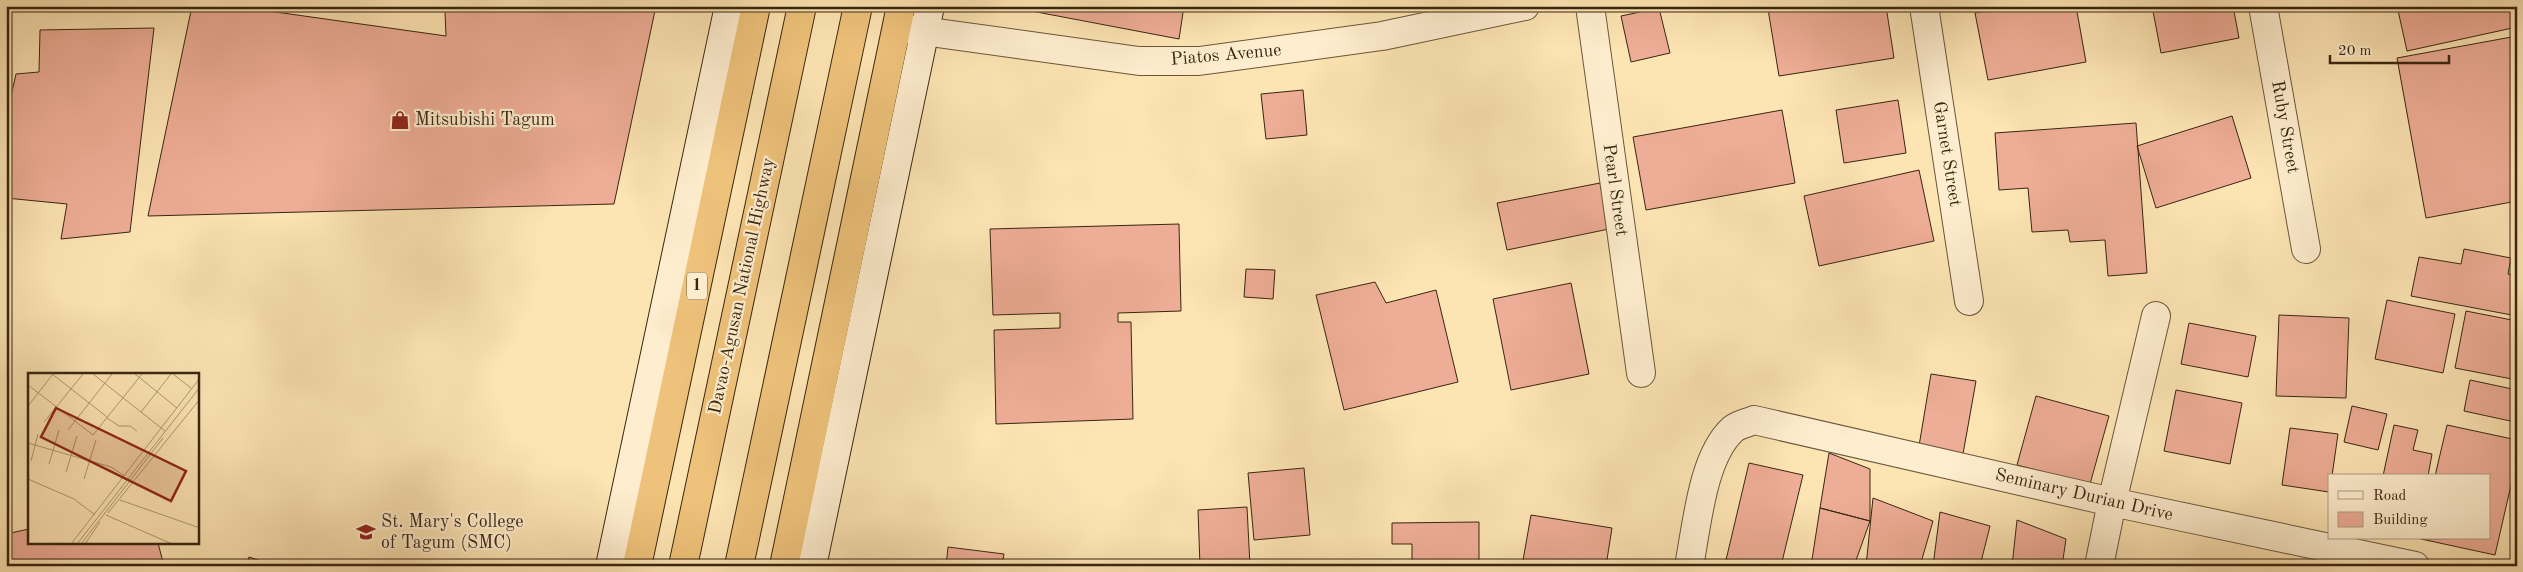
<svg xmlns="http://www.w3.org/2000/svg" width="2523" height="572" viewBox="0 0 2523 572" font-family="'Old Standard TT',serif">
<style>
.building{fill:#eead96;stroke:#382611}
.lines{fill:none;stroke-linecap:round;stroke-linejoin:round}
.street-casing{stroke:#69563a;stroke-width:30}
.secondary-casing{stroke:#382611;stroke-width:30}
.highway-casing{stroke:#382611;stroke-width:30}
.street{stroke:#feedce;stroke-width:28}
.secondary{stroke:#feedce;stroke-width:28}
.highway{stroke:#eec27a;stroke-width:28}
.labels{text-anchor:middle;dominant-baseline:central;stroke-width:4.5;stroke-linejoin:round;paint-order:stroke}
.shield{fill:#feedce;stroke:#73624a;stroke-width:1}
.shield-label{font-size:16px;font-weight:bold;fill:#382611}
.street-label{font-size:18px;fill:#382611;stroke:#feedce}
.poi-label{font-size:18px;fill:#382611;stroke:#feedce;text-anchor:start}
.inset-road{fill:none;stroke:#ae9872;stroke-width:1}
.view{fill:#8f2418;fill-opacity:0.15;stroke:#8f2418;stroke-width:2.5}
.inset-edge{fill:none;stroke:#382611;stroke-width:2.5}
</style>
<rect width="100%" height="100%" fill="#fde4b3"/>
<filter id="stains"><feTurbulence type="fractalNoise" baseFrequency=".004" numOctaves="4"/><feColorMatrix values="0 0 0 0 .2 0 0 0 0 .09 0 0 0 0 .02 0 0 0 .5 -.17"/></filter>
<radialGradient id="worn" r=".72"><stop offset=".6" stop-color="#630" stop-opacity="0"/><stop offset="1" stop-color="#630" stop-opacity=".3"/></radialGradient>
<path class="building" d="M192,6H233L446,36L445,11L423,6H656L614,204L148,216Z
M1005,6H1184L1179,39Z
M1784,6H1886L1894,58L1779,76L1768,9Z
M1996,6H2076L2086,62L1988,80L1975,13L1997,9Z
M2152,6H2233L2239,38L2161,53Z
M2397,6H2517V27L2407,51Z
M1659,8L1670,53L1631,62L1621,16Z
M154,28L130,232L61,239L67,204L6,198V118L16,74L39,72L40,30Z
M2517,36V201L2426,218L2397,58Z
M1303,90L1307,135L1266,139L1261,94Z
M1898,100L1906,153L1844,163L1836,110Z
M1782,110L1795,183L1646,210L1633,137Z
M2232,116L2251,178L2156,208L2137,146Z
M2136,123L2147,273L2108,276L2105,240L2070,242L2068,230L2032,232L2028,188L1999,190L1995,133Z
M1919,170L1934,241L1819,266L1804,196Z
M1600,183L1609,229L1507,250L1497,203Z
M1179,224L1181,311L1118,313V322H1131L1133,419L996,424L994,330L1060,328V313L993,315L990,229Z
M2464,249L2511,258L2508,274L2517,276V316L2411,296L2419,257L2461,264Z
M1246,269L1275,270L1273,299L1244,297Z
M1375,282L1386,303L1436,290L1458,382L1344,410L1316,295Z
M1571,283L1589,374L1511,390L1493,299Z
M2387,300L2455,314L2443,373L2375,359Z
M2466,311L2517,321V380L2455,368Z
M2279,315L2349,318L2346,398L2276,396Z
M2189,323L2256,336L2248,377L2181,364Z
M1931,374L1976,381L1963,454L1919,446Z
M2470,380L2517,390L2515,422L2464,411Z
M2176,390L2242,403L2230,464L2164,451Z
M2036,396L2109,416L2090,484L2017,465Z
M2352,406L2387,414L2378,450L2344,442Z
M2394,425L2418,430L2413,450L2432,454L2428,476H2383Z
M2447,425L2517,440V459L2495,555L2421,539L2489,538V476H2435Z
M2290,428L2338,434L2332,476H2329V492L2282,485Z
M1829,453L1870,469V521L1820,508Z
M1749,463L1803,475L1781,566H1749L1726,560Z
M1304,468L1310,535L1254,540L1248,473Z
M1873,498L1933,521L1920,566H1866Z
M1247,507L1250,566H1200L1198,510Z
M1820,508L1870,521L1854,566H1811Z
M1940,512L1990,526L1980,566H1933Z
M1531,515L1612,528L1606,566H1522Z
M2017,520L2066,539L2062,566H2012Z
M1479,522V566H1412V544H1392V523Z
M29,529V543H158L164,566H6V534Z
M948,547L1004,554L1002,566H946Z
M249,557L276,566H246Z"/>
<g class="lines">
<g class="street-casing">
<path id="street" d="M1590,6L1641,373
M1924,6L1969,301
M2263,6L2306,249
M901,28L1139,61H1199L1382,36L1525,6
M1689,566C1697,526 1702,457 1733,429C1738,425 1747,423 1754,420L2112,502L2415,566
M2099,566L2112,502L2156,316"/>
</g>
<g class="secondary-casing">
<path id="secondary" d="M610,566L729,6
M812,566L930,6"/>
</g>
<g class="highway-casing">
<path id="highway" d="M637,566L756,6
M683,566L802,6
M739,566L858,6
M784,566L901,6"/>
</g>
<use href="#street" class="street"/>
<use href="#secondary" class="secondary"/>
<use href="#highway" class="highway"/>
</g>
<defs>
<g id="shop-bare" transform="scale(1.5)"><path d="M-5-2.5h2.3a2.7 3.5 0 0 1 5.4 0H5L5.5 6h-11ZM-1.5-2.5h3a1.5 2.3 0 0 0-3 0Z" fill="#8f2418" stroke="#feedce" stroke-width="2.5" paint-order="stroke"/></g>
<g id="university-bare" transform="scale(1.5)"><path d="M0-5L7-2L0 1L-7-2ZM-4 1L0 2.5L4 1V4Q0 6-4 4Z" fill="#8f2418" stroke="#feedce" stroke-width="2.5" paint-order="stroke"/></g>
</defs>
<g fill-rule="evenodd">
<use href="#shop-bare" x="400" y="120"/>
<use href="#university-bare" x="366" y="532"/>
</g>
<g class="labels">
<rect class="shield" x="687" y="272.5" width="20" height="27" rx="4"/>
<g class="shield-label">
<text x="697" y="286">1</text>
</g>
<g class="street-label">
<text transform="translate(1226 55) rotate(-5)">Piatos Avenue</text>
<text transform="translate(2285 127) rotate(80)">Ruby Street</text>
<text transform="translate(1947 154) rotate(81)">Garnet Street</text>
<text transform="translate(1615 190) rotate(82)">Pearl Street</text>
<text transform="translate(742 286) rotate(-78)">Davao-Agusan National Highway</text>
<text transform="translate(2084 495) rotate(13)">Seminary Durian Drive</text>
</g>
<g class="poi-label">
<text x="415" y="120">Mitsubishi Tagum</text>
<text x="381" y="522">St. Mary's College<tspan x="381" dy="21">of Tagum (SMC)</tspan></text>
</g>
</g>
<g transform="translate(28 373)">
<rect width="171" height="171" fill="#fde4b3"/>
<path class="inset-road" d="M24,1L79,44M65,1L137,58M107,1L149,35M145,1L163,15M0,12L65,62L114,1M0,33L25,1M113,39L143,1M79,45L91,53H102L109,58M16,49L55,1M40,57L84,1M0,70L83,94L97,103M3,88L10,61M21,91L31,57M38,99L49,63M0,106L46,126L67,142M56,106L68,67M92,127L172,155M80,140L172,26M78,142L144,171M43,171L172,5M49,171L172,14M53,171L135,65M57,171L72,149"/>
<path class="view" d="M28,35L158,98L143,128L13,64Z"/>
<rect width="171" height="171" class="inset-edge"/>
</g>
<rect width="2523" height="572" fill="none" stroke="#fde4b3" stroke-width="25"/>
<rect x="8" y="8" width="2508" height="557" fill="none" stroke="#382611" stroke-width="2.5"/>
<rect x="12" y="12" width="2498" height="547" fill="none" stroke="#382611"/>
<rect x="2328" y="474" width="162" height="65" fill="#feedce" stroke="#af9d82"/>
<rect x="2338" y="491" width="25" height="8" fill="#feedce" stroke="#af9d82"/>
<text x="2373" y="500" font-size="15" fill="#382611">Road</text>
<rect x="2338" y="512" width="25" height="15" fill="#eead96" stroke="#af9d82"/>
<text x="2373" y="524" font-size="15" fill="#382611">Building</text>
<path d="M2330 55v8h119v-8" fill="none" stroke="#382611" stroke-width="2.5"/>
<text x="2338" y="55" font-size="15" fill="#382611" stroke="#feedce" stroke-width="4" paint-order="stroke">20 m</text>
<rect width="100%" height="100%" filter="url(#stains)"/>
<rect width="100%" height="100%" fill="url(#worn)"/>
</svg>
